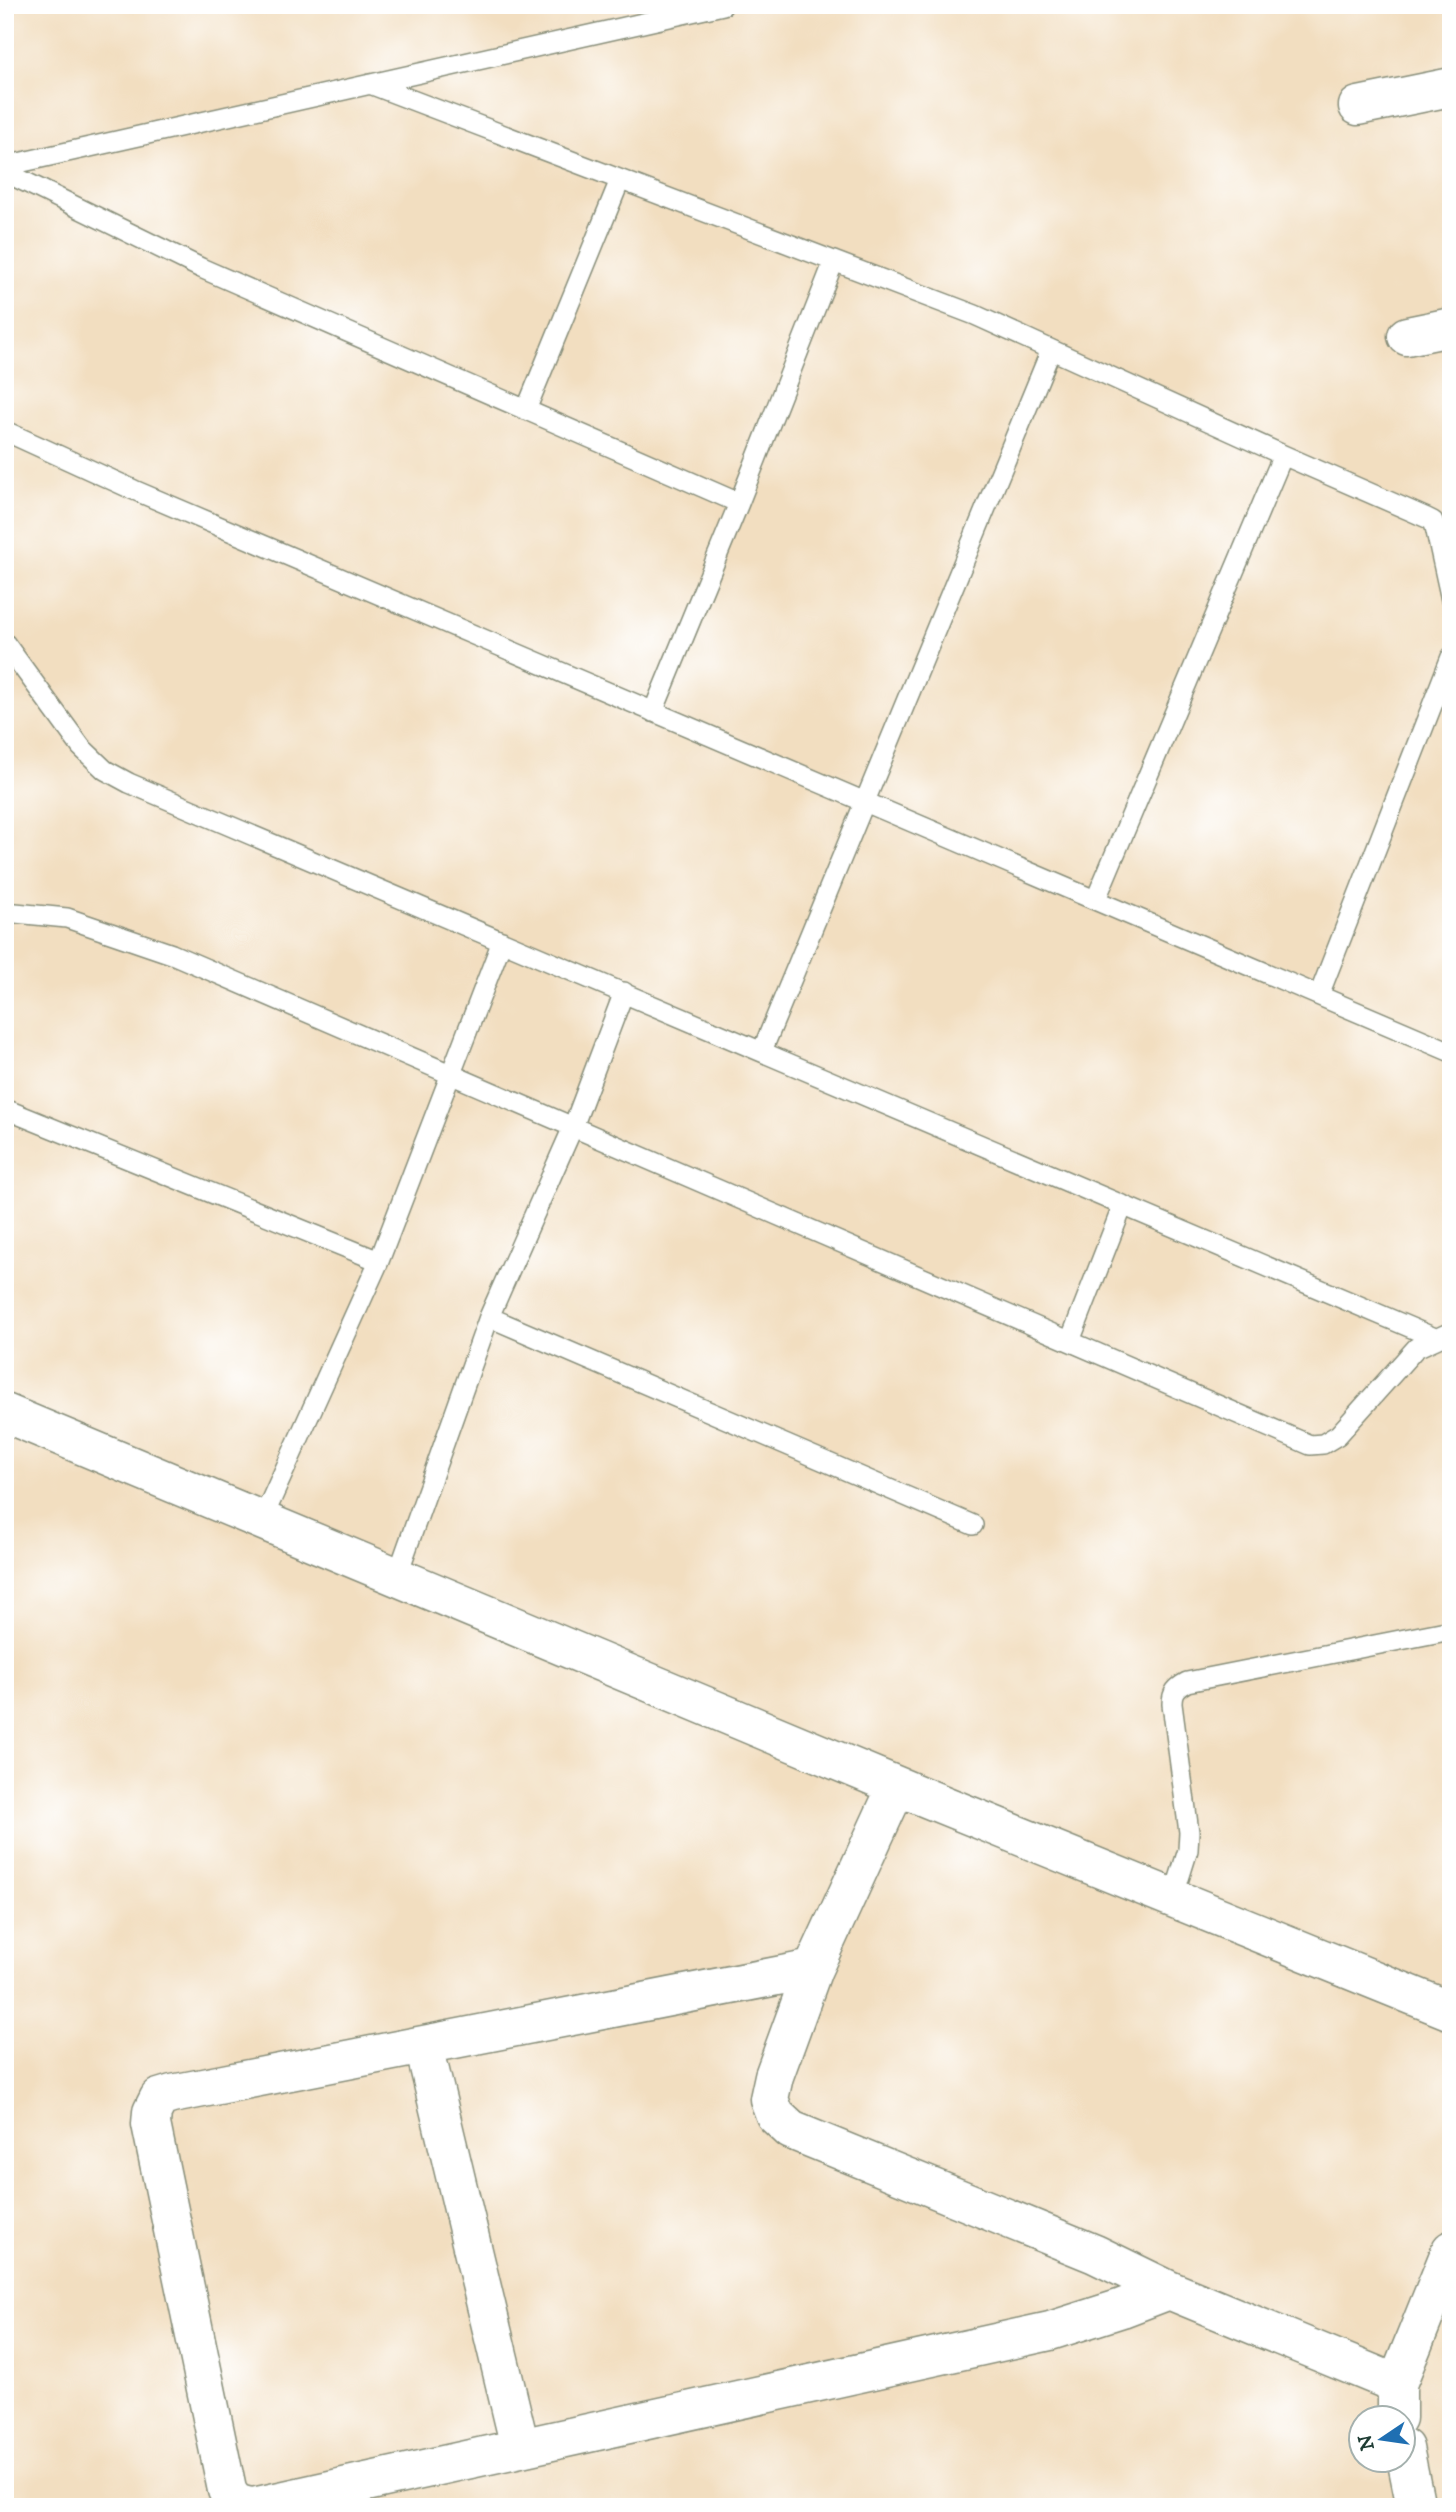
<svg xmlns="http://www.w3.org/2000/svg" width="1456" height="2512" viewBox="0 0 1456 2512" font-family="'IM FELL DW Pica',serif">
<style>
.lines{fill:none;stroke-linecap:round;stroke-linejoin:round}
.lane-casing{stroke:#888e7a;stroke-width:22}
.street-casing{stroke:#888e7a;stroke-width:41}
.lane{stroke:#fff;stroke-width:19}
.street{stroke:#fff;stroke-width:38}
</style>
<rect width="100%" height="100%" fill="#fff"/>
<filter id="ink" filterUnits="userSpaceOnUse"><feTurbulence type="fractalNoise" baseFrequency=".0143" numOctaves="2"/><feDisplacementMap in="SourceGraphic" scale="14" xChannelSelector="R" yChannelSelector="G"/><feConvolveMatrix kernelMatrix="1 2 1 2 8 2 1 2 1" color-interpolation-filters="sRGB"/></filter>
<filter id="wash" filterUnits="userSpaceOnUse"><feTurbulence type="fractalNoise" baseFrequency=".00686" numOctaves="4" result="noise"/><feDisplacementMap in="SourceGraphic" scale="28" xChannelSelector="R" yChannelSelector="G"/><feGaussianBlur stdDeviation="1.57" result="paint"/><feColorMatrix in="noise" values="0 0 0 0 0 0 0 0 0 0 0 0 0 0 0 0 0 1.4 0 .05"/><feComposite in="paint" operator="in"/></filter>
<g filter="url(#wash)">
<rect width="100%" height="100%" fill="#f2dec0"/>
</g>
<g filter="url(#ink)">
<g class="lines">
<g class="lane-casing">
<path id="lane" d="M370,84L975,315L1283,455L1427,518L1433,521L1435,527L1451,600
M5,166L723,5
M5,172L201,268L739,503
M526,410L620,180
M5,431L134,490L1451,1052
M5,643L81,747L105,770L129,783L1435,1338
M653,712L739,503L834,261
M1096,899L1283,455
M5,912L67,918L172,954L1310,1445L1323,1444L1338,1435L1416,1348L1451,1332
M1319,995L1451,657
M762,1051L1051,350
M5,1109L379,1261
M489,1317L973,1525
M1070,1341L1123,1205
M262,1520L379,1261L502,941
M397,1576L489,1317L573,1127L624,992
M1173,1898L1188,1850L1189,1832L1172,1704C1172,1692 1176,1688 1187,1682L1451,1630"/>
</g>
<g class="street-casing">
<path id="street" d="M1358,106L1451,87
M1407,336L1451,327
M5,1413L914,1793L1451,2011
M897,1786L813,1969L774,2076L769,2099L775,2115L791,2130L1095,2254L1169,2290L1397,2384
M813,1969L172,2094L159,2098L152,2112L151,2124L227,2490C233,2503 239,2505 253,2507L1050,2331L1122,2308L1169,2290
M424,2046L520,2447
M1397,2418V2384L1451,2250
M1404,2448L1416,2507"/>
</g>
<use href="#lane" class="lane"/>
<use href="#street" class="street"/>
</g>
</g>
<rect width="1456" height="2512" fill="none" stroke="#fff" stroke-width="28"/>
<g transform="translate(1382 2439) rotate(257)"><circle r="33" fill="#ffffff" stroke="#a5b1ae" stroke-width="2"/>
<path d="M0-5L12 26L0 18L-12 26Z" fill="#1f6fb2"/>
<text y="-10" font-size="19" font-weight="bold" text-anchor="middle" fill="#1f3d34">N</text>
</g>
</svg>
